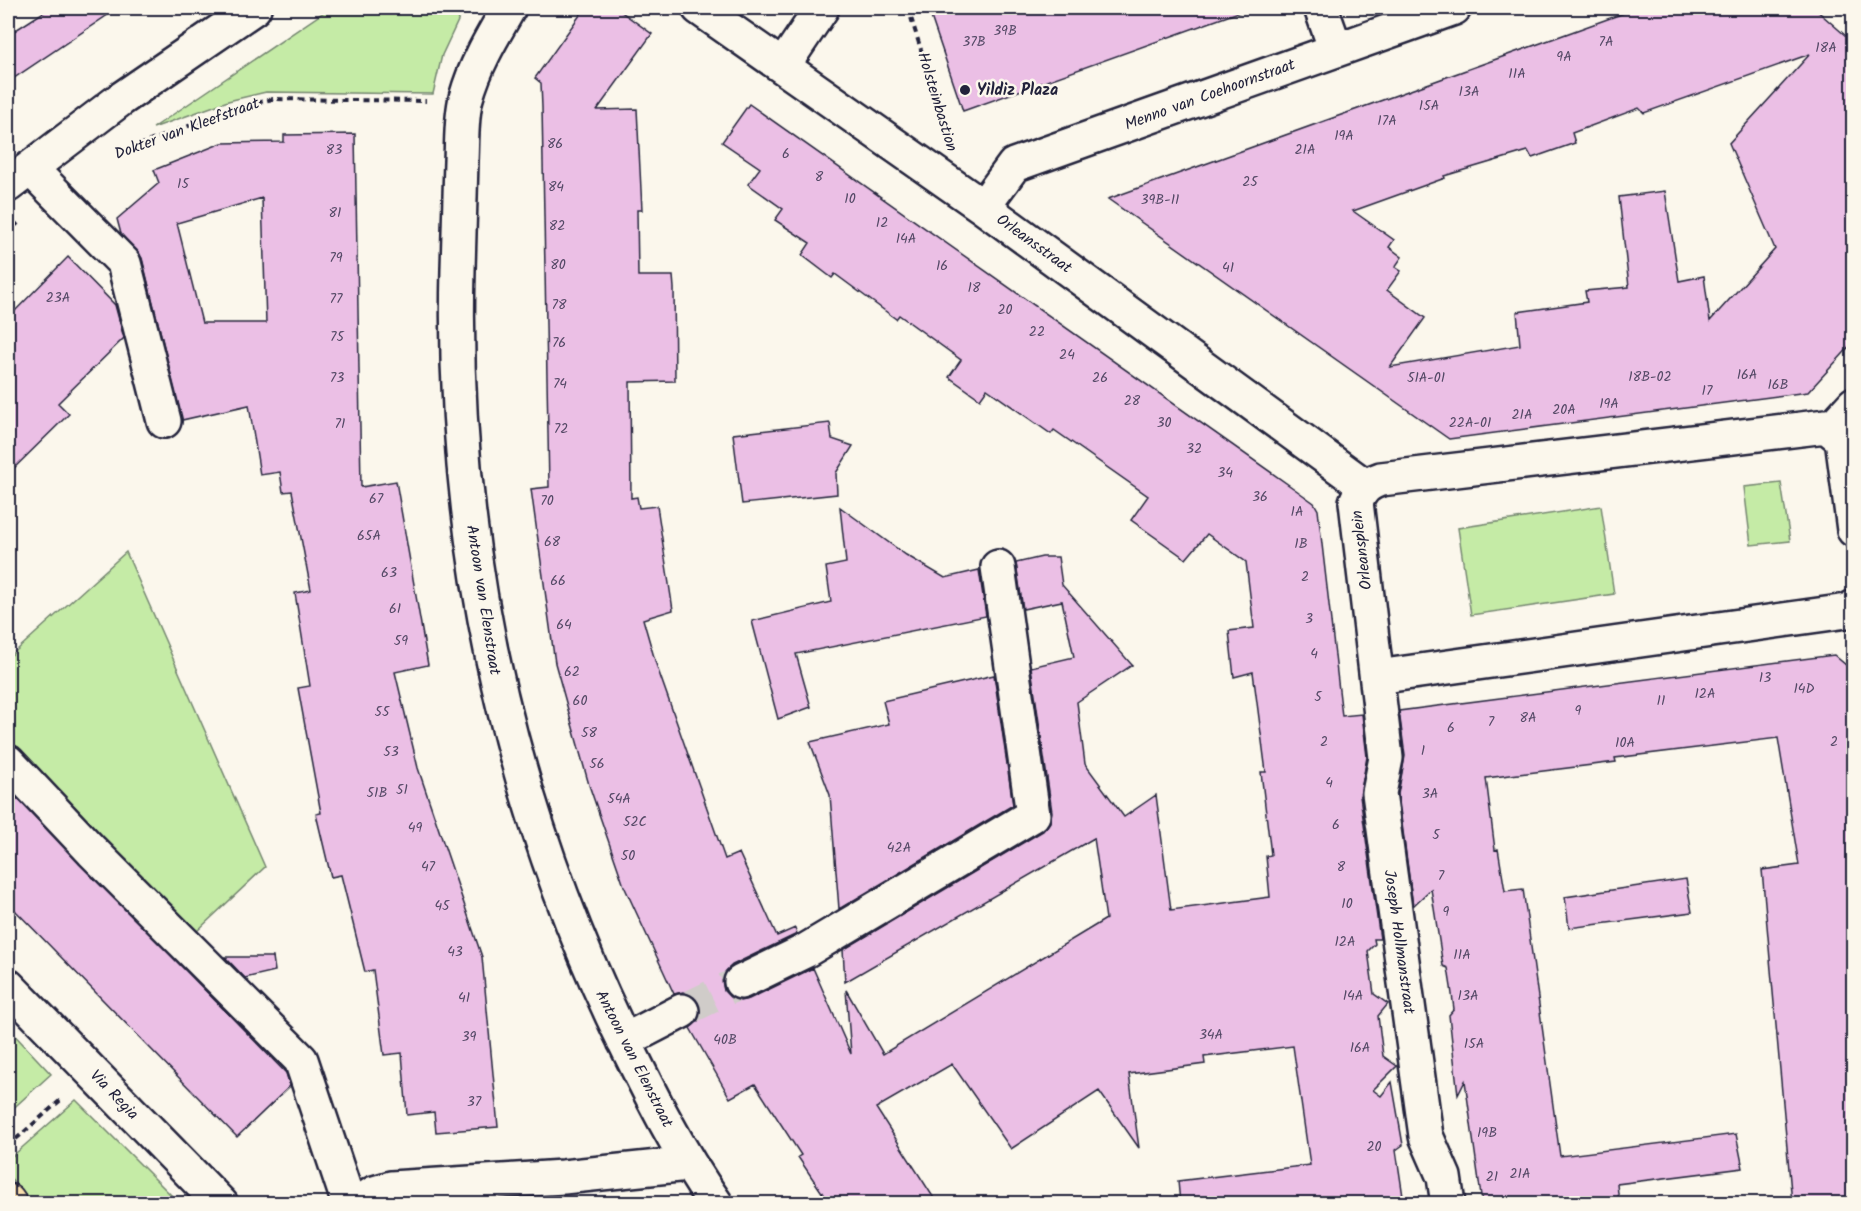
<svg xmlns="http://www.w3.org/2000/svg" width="1861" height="1211" viewBox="0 0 1861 1211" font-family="Kalam,sans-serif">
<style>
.green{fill:#c5eba6;stroke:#748670;stroke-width:1.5}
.building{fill:#ebbfe5;stroke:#22223b;stroke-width:1.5;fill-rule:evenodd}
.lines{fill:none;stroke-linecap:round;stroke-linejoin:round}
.minor-tunnel{stroke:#d0ccc9;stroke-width:33;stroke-dasharray:33 16;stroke-linecap:butt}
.minor-casing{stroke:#22223b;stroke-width:38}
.major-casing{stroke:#22223b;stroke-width:38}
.path{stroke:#22223b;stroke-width:4;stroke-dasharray:6 4.5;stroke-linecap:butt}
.minor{stroke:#fbf7ec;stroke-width:33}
.major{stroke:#f8deab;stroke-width:33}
.poi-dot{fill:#22223b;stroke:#fbf7ec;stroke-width:2}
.labels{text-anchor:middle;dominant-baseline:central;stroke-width:5;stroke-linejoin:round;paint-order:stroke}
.number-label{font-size:14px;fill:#544966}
.poi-label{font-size:16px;font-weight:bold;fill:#22223b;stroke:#fbf7ec;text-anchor:start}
.street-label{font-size:16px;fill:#22223b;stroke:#fbf7ec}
</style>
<rect width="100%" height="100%" fill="#fbf7ec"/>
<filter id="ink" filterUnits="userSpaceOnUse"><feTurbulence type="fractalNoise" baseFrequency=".0167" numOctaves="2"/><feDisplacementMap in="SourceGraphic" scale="12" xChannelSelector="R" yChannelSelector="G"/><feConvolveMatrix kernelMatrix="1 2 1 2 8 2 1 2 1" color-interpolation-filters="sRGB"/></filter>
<g filter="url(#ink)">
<path class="green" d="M330,8H464L442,55L433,94L266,92L228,101L153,128Z
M1781,483L1790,541L1751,545L1744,487Z
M1601,506L1614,594L1471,615L1458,528Z
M126,552L265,867L196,932L8,742V658Z
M8,1028L51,1074L8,1113Z
M76,1100L179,1203H32L8,1175V1160Z"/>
<path class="building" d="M50,8H118L8,82V35Z
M585,8H616L652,34L597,110L637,109L642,210H637L638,276H673L674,288L675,381L630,382L631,498L637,497L639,508L657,506L673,610L643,619L656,664L725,859L739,853L777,936L795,928L797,934L732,965L725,972L722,980L724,991L731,998L740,1001L749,999L813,968L851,1054L846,990L883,1054L1106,919L1094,838L845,982L843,950L1043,831L1050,822L1052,812L1031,667L1074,657L1062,601L1023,609L1016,563L1042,557H1058L1062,585L1132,665L1077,702L1085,764L1124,817L1156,795L1171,910L1270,897L1266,856L1271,855L1261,772H1266L1253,672L1234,677L1229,631L1254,628L1246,562L1207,534L1186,559L1131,520L1148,496L1054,430L1051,434L987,389L980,399L949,377L961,360L899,315L896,319L835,274L832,278L802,255L810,243L775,220L783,209L748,184L760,168L722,142L749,104L1296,490L1314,503L1318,510L1342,716L1362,714L1367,757L1360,796L1380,939H1374L1375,944L1368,951L1374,994L1388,1004L1378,1016L1383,1056L1397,1066L1373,1090L1381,1096L1392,1082L1403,1145L1396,1150L1404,1203H1180L1178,1181L1310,1165L1293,1046L1204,1057L1205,1064L1129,1074L1139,1148L1099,1091L1011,1149L952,1064L876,1108L937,1203H829L798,1157L801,1155L755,1084L730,1098L690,1028L698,1021L701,1011L699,1003L692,995L683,992L674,994L624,886L589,785L555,663L531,489L549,487L542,107L541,83L535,78Z
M928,8H1238L1239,12L963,111Z
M1638,8H1814L1854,43V342L1808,392L1449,439L1108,199ZM1810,54L1729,143L1775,249L1710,321L1704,276L1679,281L1665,191L1619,197L1629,287L1585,291L1587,302L1517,312L1520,345L1390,367L1425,318L1387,290L1401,271L1395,267L1402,257L1389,247L1394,240L1353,211L1445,178L1444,176L1528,151L1532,158L1575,143L1572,133L1639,108L1644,113Z
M355,134L361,487L396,481L428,665L395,672L418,768L482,957L498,1127L436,1132L434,1112L407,1115L402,1053L384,1055L373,970L365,972L341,875L331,877L316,814L321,813L298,688L310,686L295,593L311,590L292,491L283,492L280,472L260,475L249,405L182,420L142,258L121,234L117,219L159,183L154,170L222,143L284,142V135ZM262,198L266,323H202L177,223Z
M68,257L115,305L124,338L58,403L69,414L8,474V318Z
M830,423L832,439L853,446L836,473L837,494L742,504L733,434Z
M840,507L906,555L945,578L979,570L986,616L796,654L811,707L778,719L752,621L831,602L826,567L846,563Z
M1834,655L1847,666L1854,711V1203H1792L1762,870L1799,865L1778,738L1615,758L1616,762L1486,778L1495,850L1498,849L1505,891L1523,889L1560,1156L1736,1134L1743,1168L1617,1184L1619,1203H1482L1465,1081L1458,1095L1449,1015L1454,1009L1451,987L1448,968L1443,966L1431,889L1413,906L1398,794L1405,756L1399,711Z
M994,675L1013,805L839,909L830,795L810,742L889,724L883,701Z
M8,789L286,1073L290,1086L237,1137L8,903Z
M1686,879L1692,912L1569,928L1565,897Z
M225,957H273L275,971L245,978Z"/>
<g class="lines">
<path class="minor-tunnel" d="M682,1011L741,982"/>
<g class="minor-casing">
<path id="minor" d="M509,8C492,37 475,65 466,98C461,118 462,141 461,161C460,197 459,233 458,269C451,533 504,789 618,1028C647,1088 677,1149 716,1204
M699,8L983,207L1365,486
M1321,8L1336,50
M783,66L822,8
M30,168L124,263L164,421
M8,185L121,99L254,8
M983,207L1014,165L1454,8
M1832,428L1854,404
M1377,677L1847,611L1854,607
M8,762L92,851L301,1060L349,1204
M741,982L805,951L1033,815L998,567
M8,986L221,1204
M624,1041L682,1011
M357,1204L374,1193L391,1188L563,1177L688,1164
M1448,1204L1444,1177L1426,1136L1379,793L1386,758L1356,502C1362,488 1367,484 1381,479L1826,426L1842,439L1854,530"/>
</g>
<g class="major-casing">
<path id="major" d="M8,1201L10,1204"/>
</g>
<path class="path" d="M908,8L947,133
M119,153L235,108L273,99L426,101
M8,233L18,223
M8,1146L63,1098"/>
<use href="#minor" class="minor"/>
<use href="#major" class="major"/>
</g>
</g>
<circle class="poi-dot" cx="965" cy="90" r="6"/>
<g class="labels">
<g class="number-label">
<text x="1005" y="31">39B</text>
<text x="974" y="42">37B</text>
<text x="1606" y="42">7A</text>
<text x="1826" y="48">18A</text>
<text x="1564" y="57">9A</text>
<text x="1517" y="74">11A</text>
<text x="1469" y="92">13A</text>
<text x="1429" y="106">15A</text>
<text x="1387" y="121">17A</text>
<text x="1344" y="136">19A</text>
<text x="555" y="144">86</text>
<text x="334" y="150">83</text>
<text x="1305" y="150">21A</text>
<text x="786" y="154">6</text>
<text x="819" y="177">8</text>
<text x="1250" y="182">25</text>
<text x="183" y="184">15</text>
<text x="556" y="187">84</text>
<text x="850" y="199">10</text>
<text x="1160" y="200">39B-11</text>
<text x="335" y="213">81</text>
<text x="882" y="223">12</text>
<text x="557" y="226">82</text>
<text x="906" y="239">14A</text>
<text x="336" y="258">79</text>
<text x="558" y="265">80</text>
<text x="942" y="266">16</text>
<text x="1228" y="268">41</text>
<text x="974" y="288">18</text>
<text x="58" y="298">23A</text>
<text x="336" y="299">77</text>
<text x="559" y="305">78</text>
<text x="1005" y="310">20</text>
<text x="1037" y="332">22</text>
<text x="337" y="337">75</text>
<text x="559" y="343">76</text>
<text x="1067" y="355">24</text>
<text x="1747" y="375">16A</text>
<text x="1650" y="377">18B-02</text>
<text x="337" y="378">73</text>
<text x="1100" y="378">26</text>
<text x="1426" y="378">51A-01</text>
<text x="560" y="384">74</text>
<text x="1778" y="385">16B</text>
<text x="1707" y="391">17</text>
<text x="1132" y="401">28</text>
<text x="1609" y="404">19A</text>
<text x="1564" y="410">20A</text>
<text x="1522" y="415">21A</text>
<text x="1164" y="423">30</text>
<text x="1470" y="423">22A-01</text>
<text x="340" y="424">71</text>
<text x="561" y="429">72</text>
<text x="1194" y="449">32</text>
<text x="1225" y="473">34</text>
<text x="1260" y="497">36</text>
<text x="376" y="499">67</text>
<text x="547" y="501">70</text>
<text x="1297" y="512">1A</text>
<text x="369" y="536">65A</text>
<text x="552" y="542">68</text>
<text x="1301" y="544">1B</text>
<text x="389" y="573">63</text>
<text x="1305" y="577">2</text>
<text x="558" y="581">66</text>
<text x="395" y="609">61</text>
<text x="1309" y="619">3</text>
<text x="564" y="625">64</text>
<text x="401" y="641">59</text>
<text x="1314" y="654">4</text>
<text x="572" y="672">62</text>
<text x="1765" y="678">13</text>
<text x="1804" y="689">14D</text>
<text x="1705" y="694">12A</text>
<text x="1318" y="697">5</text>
<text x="580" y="701">60</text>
<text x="1661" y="701">11</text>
<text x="1578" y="711">9</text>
<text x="382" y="712">55</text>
<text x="1528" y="718">8A</text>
<text x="1491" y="722">7</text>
<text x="1451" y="728">6</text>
<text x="589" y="733">58</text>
<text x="1324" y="742">2</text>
<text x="1834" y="742">2</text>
<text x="1625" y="743">10A</text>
<text x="1423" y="751">1</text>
<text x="391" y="752">53</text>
<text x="597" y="764">56</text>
<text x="1329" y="783">4</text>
<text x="402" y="790">51</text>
<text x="377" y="793">51B</text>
<text x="1430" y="794">3A</text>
<text x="619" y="799">54A</text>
<text x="635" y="822">52C</text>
<text x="1336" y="825">6</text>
<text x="415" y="828">49</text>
<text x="1436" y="835">5</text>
<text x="899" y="848">42A</text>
<text x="628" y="856">50</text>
<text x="428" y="867">47</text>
<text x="1341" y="867">8</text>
<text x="1441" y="876">7</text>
<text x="1347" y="904">10</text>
<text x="442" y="906">45</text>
<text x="1446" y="912">9</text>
<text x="1345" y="942">12A</text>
<text x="455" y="952">43</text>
<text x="1462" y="955">11A</text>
<text x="1353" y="996">14A</text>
<text x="1468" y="996">13A</text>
<text x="464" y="998">41</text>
<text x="1211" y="1035">34A</text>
<text x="469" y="1037">39</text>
<text x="725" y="1040">40B</text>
<text x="1474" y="1044">15A</text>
<text x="1360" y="1048">16A</text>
<text x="474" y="1102">37</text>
<text x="1487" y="1133">19B</text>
<text x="1374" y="1147">20</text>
<text x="1520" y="1174">21A</text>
<text x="1492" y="1177">21</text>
</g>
<g class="poi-label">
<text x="977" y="90">Yildiz Plaza</text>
</g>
<g class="street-label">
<text transform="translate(1210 95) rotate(-20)">Menno van Coehoornstraat</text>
<text transform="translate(937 102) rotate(73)">Holsteinbastion</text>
<text transform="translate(187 129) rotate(-20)">Dokter van Kleefstraat</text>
<text transform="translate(1034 244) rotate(36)">Orleansstraat</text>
<text transform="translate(1362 550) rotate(-97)">Orleansplein</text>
<text transform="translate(483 600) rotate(81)">Antoon van Elenstraat</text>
<text transform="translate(1399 942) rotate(82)">Joseph Hollmanstraat</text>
<text transform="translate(634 1059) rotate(63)">Antoon van Elenstraat</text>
<text transform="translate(114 1095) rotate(46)">Via Regia</text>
</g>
</g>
<rect width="1861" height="1211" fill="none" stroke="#fbf7ec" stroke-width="30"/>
<rect x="15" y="15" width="1831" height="1181" fill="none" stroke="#22223b" stroke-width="2" filter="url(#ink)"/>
</svg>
